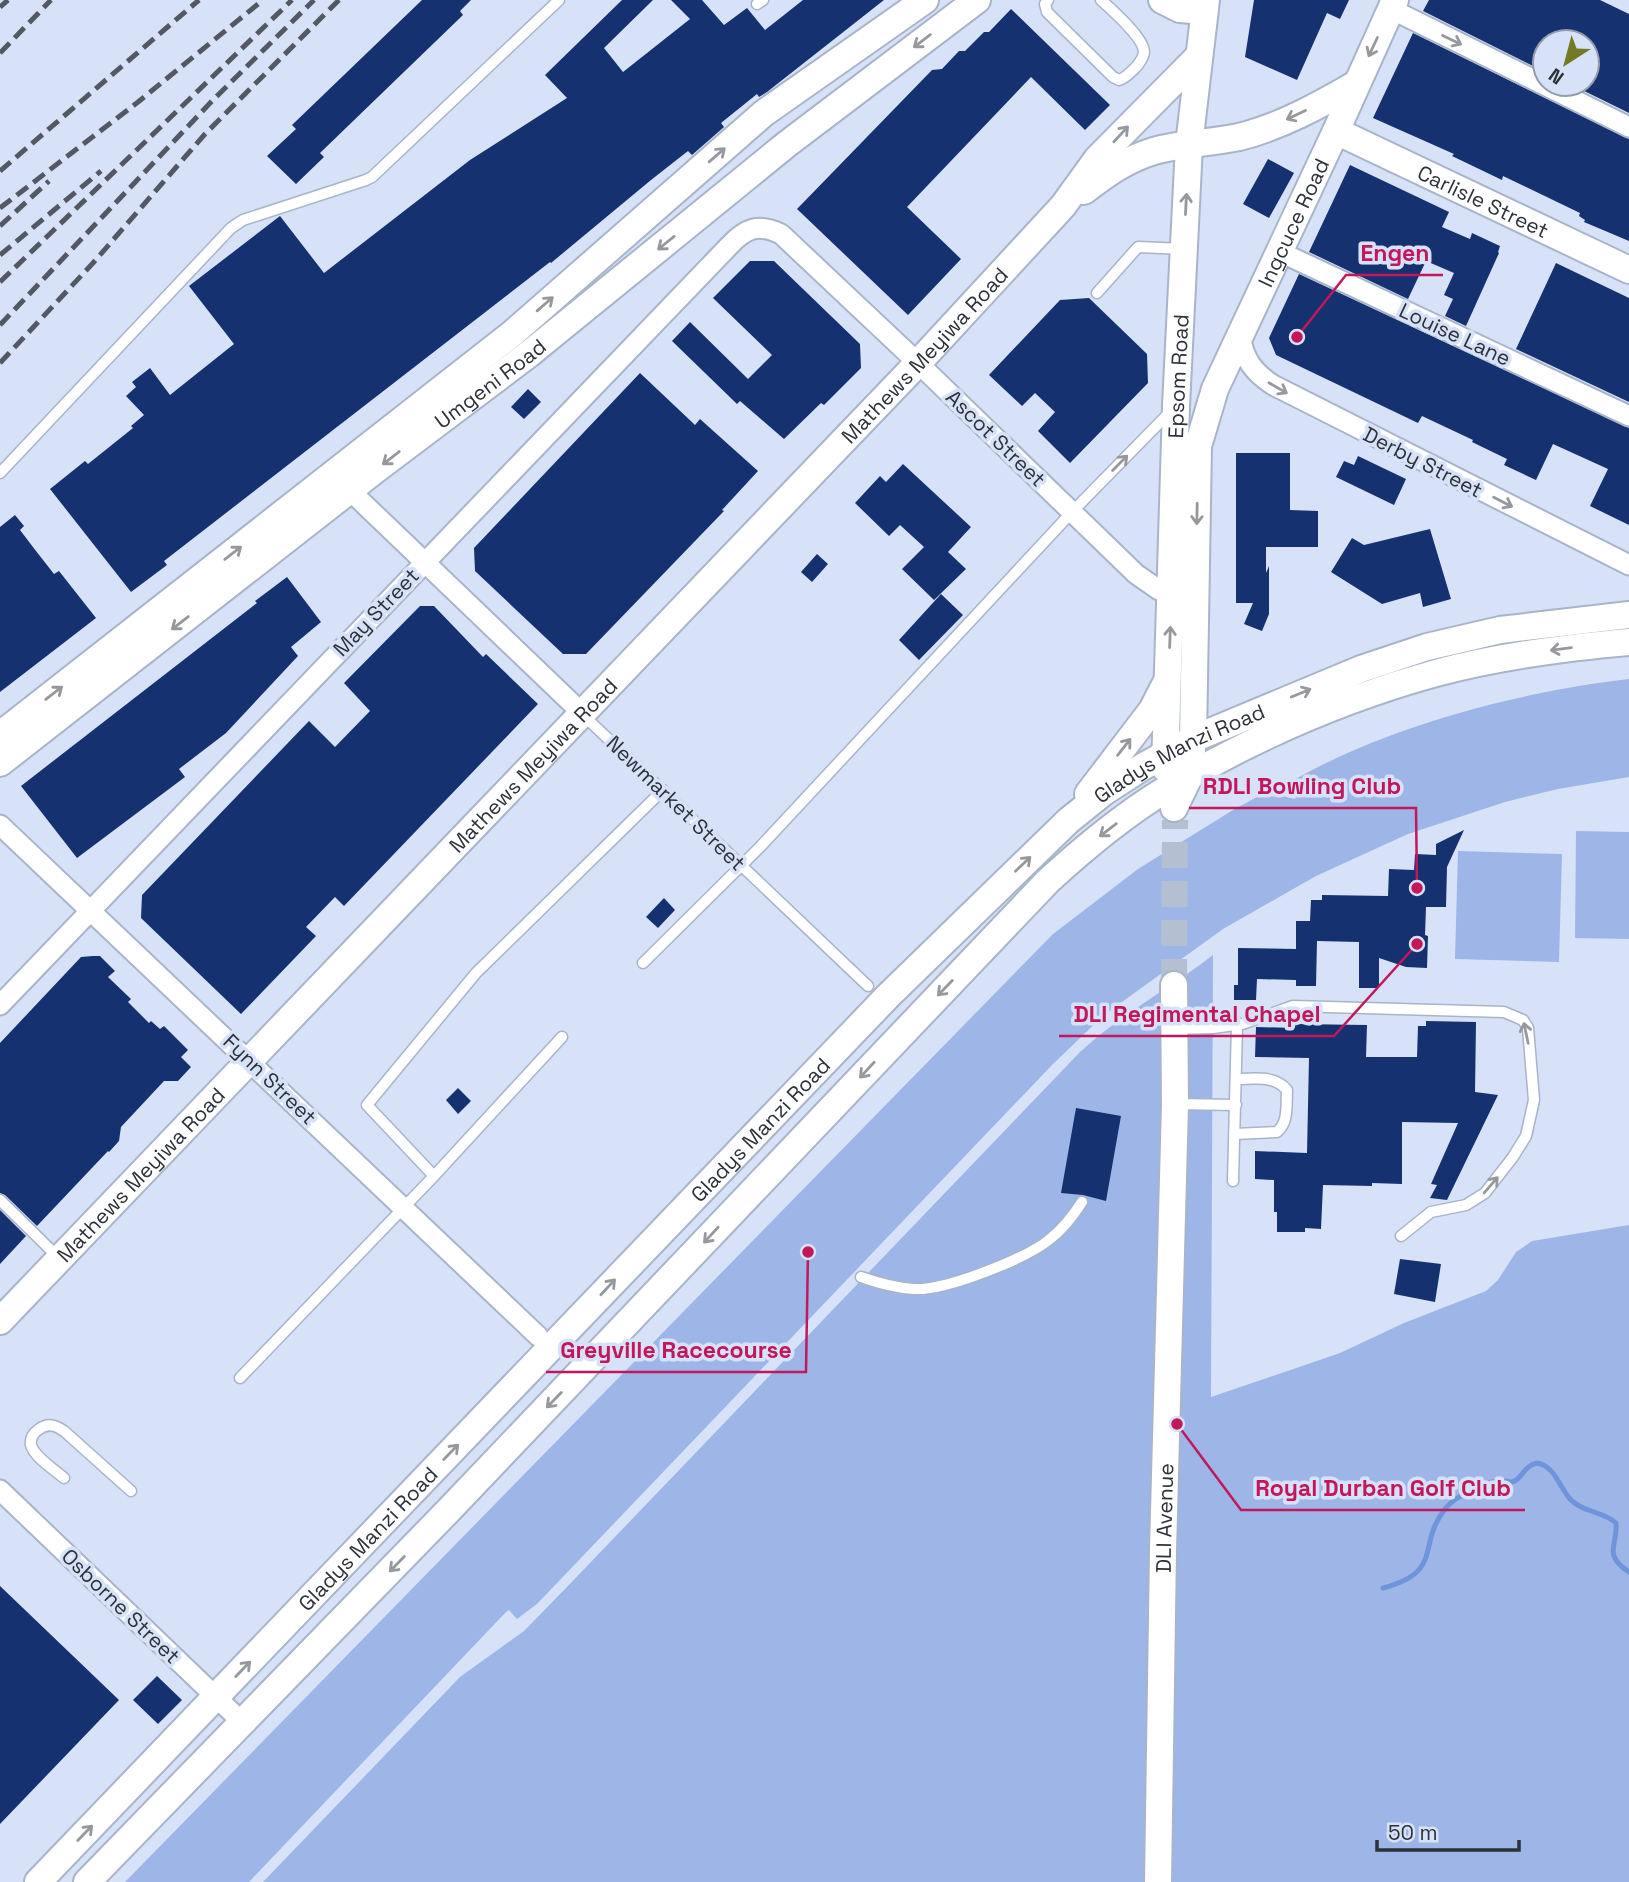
<svg xmlns="http://www.w3.org/2000/svg" width="1629" height="1882" viewBox="0 0 1629 1882" font-family="'Space Grotesk',sans-serif">
<style>
.green{fill:#9db6e7}
.lines{fill:none;stroke-linecap:round;stroke-linejoin:round}
.stream{stroke:#7094dc;stroke-width:5}
.building{fill:#153170}
.secondary-tunnel{stroke:#b5bfd2;stroke-width:26;stroke-dasharray:26 13;stroke-linecap:butt}
.lane-casing{stroke:#a9b4c9;stroke-width:13}
.street-casing{stroke:#a9b4c9;stroke-width:23}
.secondary-casing{stroke:#a9b4c9;stroke-width:30}
.lane{stroke:#fff;stroke-width:10}
.street{stroke:#fff;stroke-width:19}
.secondary{stroke:#fff;stroke-width:26}
.rail{stroke:#535864;stroke-width:5;stroke-dasharray:14 7;stroke-linecap:butt}
.oneway{stroke:#96989c}
.labels{text-anchor:middle;dominant-baseline:central;stroke-width:7;stroke-linejoin:round;paint-order:stroke}
.street-label{font-size:21px;fill:#2d3139;stroke:#d7e2f8}
.leader{fill:none;stroke:#c2185b;stroke-width:2.5}
.callout-dot{fill:#c2185b;stroke:#d7e2f8;stroke-width:2.5}
.callout-label{font-size:23px;text-anchor:middle;font-weight:bold;fill:#c2185b;stroke:#d7e2f8;stroke-width:7;stroke-linejoin:round;paint-order:stroke}
</style>
<rect width="100%" height="100%" fill="#d7e2f8"/>
<path class="green" d="M1629,679V777L1558,789L1505,802L1408,834L1316,876L1223,929L1104,1015L1052,1065L537,1604L517,1619L509,1610L506,1612L249,1882H125L1053,934L1138,869L1233,810L1257,797L1283,796L1295,799L1299,788L1294,780C1388,726 1522,691 1629,679Z
M1576,831L1629,832V939L1575,938Z
M1458,851L1562,854L1559,962L1455,959Z
M1213,955L1211,1397L1340,1353L1404,1323L1486,1291L1498,1280L1516,1252L1532,1241L1629,1225V1882H263L460,1677L524,1631L566,1588L1080,1052C1120,1015 1170,988 1213,955Z"/>
<g class="lines">
<path class="stream" d="M1383,1588C1445,1571 1416,1546 1445,1509C1455,1496 1480,1485 1496,1481C1502,1479 1506,1482 1512,1482C1522,1480 1523,1466 1537,1463C1555,1466 1559,1487 1571,1500C1584,1513 1603,1511 1616,1523C1618,1546 1602,1554 1629,1572"/>
</g>
<path class="building" d="M422,0H471L460,11L463,15L320,153L324,157L296,184L267,156L296,129L292,125Z
M622,0H653L604,48L623,72L690,19L671,0H702L724,25L747,8L765,30L803,0H884L767,92L759,97L757,94L721,123L724,127L692,155L688,151L651,180L551,263L550,262L164,561L167,565L131,592L50,489L85,461L88,464L133,428L131,426L144,415L126,396L136,387L132,382L150,368L170,395L234,344L189,286L280,216L324,273L470,160L567,98L545,75Z
M1254,0H1349L1340,19L1327,13L1297,80L1245,57Z
M1429,0H1600L1629,14V113L1570,84H1587V42H1545V66L1543,71L1423,11Z
M1011,9L1110,105L1085,130L1031,77L907,207L961,259L908,315L797,209L932,70L942,69L959,51H965L984,32H989Z
M1413,33L1629,139V241L1584,222L1585,220L1579,216L1580,213L1503,176L1502,180L1452,156L1454,154L1373,118Z
M1268,159L1294,173L1269,218L1243,204Z
M1350,165L1449,212L1442,227L1470,239L1472,233L1500,246L1498,252L1499,253L1466,326L1445,316L1453,299L1444,295L1454,273L1426,261L1408,299L1309,252Z
M750,261H774L860,344L861,368L824,405L821,403L784,439L740,401L737,404L672,341L690,322L748,379L772,355L713,298Z
M1556,263L1629,298V402L1516,349Z
M1299,274L1629,428V525L1590,506L1608,469L1553,444L1536,480L1504,465L1507,459L1472,442L1473,440L1422,416L1418,423L1276,355L1269,338Z
M1089,298L1147,354L1148,383L1070,463L1038,431L1055,412L1035,393L1022,406L989,375L1060,300Z
M640,373L695,425L700,419L758,471L722,510L724,511L586,654H563L475,571L474,548Z
M528,389L541,402L524,419L511,407Z
M1236,453H1290V510L1318,511V547H1266V573L1269,566V614L1262,631L1244,624L1253,603H1236Z
M1358,456L1406,479L1394,505L1336,477L1344,461L1354,465Z
M903,464L971,527L948,552L966,569L934,600L902,569L924,547L900,525L889,536L855,503L880,476L886,482Z
M15,515L24,526L20,530L36,551L54,574L59,571L96,618L0,692V527Z
M1430,529L1451,599L1423,607L1420,593L1382,604L1331,572L1352,538L1364,545Z
M817,554L828,564L812,582L801,572Z
M287,577L321,622L291,647L298,656L226,733L179,769L185,777L77,858L21,786L257,603L255,601Z
M941,594L963,615L919,660L899,640Z
M420,606H434L483,657L486,654L538,704L344,906L335,897L306,927L316,936L241,1014L141,918L142,895L309,721L335,747L370,711L344,683Z
M1464,830L1447,867L1446,907H1426L1425,935L1428,936L1427,968L1406,967L1379,958V988H1359V942L1317,941L1316,986H1296V980L1257,979L1256,1000H1234V985H1238V948L1296,949V921H1310L1311,900H1322V895L1388,896L1389,869L1414,870L1415,854L1436,855V844Z
M664,898L675,910L658,928L646,917Z
M93,956H100L115,971L108,977L131,999L128,1002L149,1023L151,1021L160,1029L164,1026L188,1050L181,1057L191,1067L178,1081H164L121,1127L119,1141L109,1152L108,1151L37,1226L5,1195L0,1193V1043L81,957Z
M1426,1021L1476,1022L1475,1092L1498,1095L1447,1200L1430,1198L1437,1185L1431,1184L1458,1123L1402,1122V1184L1372,1183V1186L1323,1185L1321,1229L1305,1228V1232H1277V1212H1274V1180L1255,1179V1151L1307,1153L1309,1058L1255,1057L1256,1027L1295,1028V1024L1367,1025L1366,1057H1417L1418,1026H1426Z
M458,1088L471,1101L458,1114L446,1100Z
M1076,1108L1121,1116L1106,1201L1083,1195L1061,1193Z
M0,1210L26,1236L0,1264Z
M1400,1259L1441,1264L1435,1302L1394,1294Z
M0,1586L119,1700L0,1824Z
M157,1676L182,1700L158,1724L133,1700Z"/>
<g class="lines">
<path class="secondary-tunnel" d="M1174,985L1175,820"/>
<g class="lane-casing">
<path id="lane" d="M1048,0L1045,4L1047,12L1113,77L1119,80C1126,78 1131,72 1137,66C1140,62 1144,57 1144,52C1144,38 1111,9 1101,0
M757,4L763,0
M1097,293L1138,247L1184,249
M0,473L231,228L243,220L366,180L372,177L559,0
M582,714L868,986
M643,963L760,847L1072,512L1170,412
M1175,1029L1213,1028L1242,1024L1293,1006L1504,1012L1523,1020L1528,1028L1534,1100L1526,1136L1513,1157L1485,1193L1466,1205L1431,1212L1401,1236
M1176,1104L1236,1105
M1235,1134L1277,1132C1289,1122 1286,1105 1287,1090C1275,1075 1255,1079 1237,1079
M434,1176L367,1105L476,973L663,790
M1233,1181L1237,1025
M0,1200L59,1258
M861,1277C878,1283 895,1288 914,1289C944,1291 1026,1259 1050,1239C1063,1229 1073,1216 1082,1202
M240,1378L434,1176L562,1037
M64,1478C55,1470 34,1457 31,1445C29,1433 44,1423 54,1426C58,1427 61,1429 64,1431L131,1491"/>
</g>
<g class="street-casing">
<path id="street" d="M1391,9L1629,127
M1280,252L1629,416
M1240,336C1244,359 1253,372 1273,385L1629,565
M340,481L582,713
M0,825L538,1336
M0,1005L729,246C746,228 758,223 781,234L918,363L1136,574L1159,590L1172,595
M0,1490L242,1722"/>
</g>
<g class="secondary-casing">
<g id="secondary">
<path d="M1162,0L1180,9L1204,11"/>
<path id="s1" d="M1336,131L1629,270"/>
<path d="M1084,191C1106,174 1127,159 1154,151C1181,143 1211,143 1239,137C1280,127 1320,105 1356,84"/>
<path d="M0,735L513,333L764,113L925,0"/>
<path id="s2" d="M0,763L374,471L529,354L787,144L977,0"/>
<path id="s3" d="M1165,768L1176,406L1189,145L1206,0"/>
<path d="M1088,794L1152,710L1166,683"/>
<path id="s4" d="M1174,808L1189,777L1193,739L1198,446L1215,389L1336,131L1395,0"/>
<path id="s5" d="M0,1321L918,363L1063,206L1097,159L1198,57"/>
<path id="s6" d="M38,1882L888,996L1068,821L1104,792L1144,766L1193,739L1361,669L1427,647L1500,630L1629,615"/>
<path d="M87,1882L448,1511L1048,881C1084,848 1122,816 1165,790C1249,740 1341,699 1436,673C1499,656 1564,648 1629,642"/>
<path id="s7" d="M1158,1882L1163,1550L1175,1104L1174,985"/>
</g>
</g>
<use href="#lane" class="lane"/>
<use href="#street" class="street"/>
<use href="#secondary" class="secondary"/>
<path class="rail" d="M0,7L8,0
M0,53L51,0
M0,171L199,0
M0,208L138,102L263,0
M0,226L49,181
M0,255L101,171
M0,282L292,0
M0,325L212,101L314,0
M0,363L93,263L205,134L339,0"/>
</g>
<defs><path id="oneway-shaft" d="M-6 0H5M1.5-3L5.5 0L1.5 3" fill="none" stroke-width="1.6" stroke-linecap="round" stroke-linejoin="round" transform="scale(1.75)"/></defs>
<g class="oneway">
<use href="#oneway-shaft" transform="translate(1452 40) rotate(26)"/>
<use href="#oneway-shaft" transform="translate(922 41) rotate(143)"/>
<use href="#oneway-shaft" transform="translate(1373 47) rotate(115)"/>
<use href="#oneway-shaft" transform="translate(1296 115) rotate(155)"/>
<use href="#oneway-shaft" transform="translate(1121 134) rotate(-47)"/>
<use href="#oneway-shaft" transform="translate(717 155) rotate(-41)"/>
<use href="#oneway-shaft" transform="translate(1186 204) rotate(-87)"/>
<use href="#oneway-shaft" transform="translate(666 243) rotate(141)"/>
<use href="#oneway-shaft" transform="translate(545 304) rotate(-41)"/>
<use href="#oneway-shaft" transform="translate(1278 388) rotate(30)"/>
<use href="#oneway-shaft" transform="translate(391 458) rotate(142)"/>
<use href="#oneway-shaft" transform="translate(1120 463) rotate(-45)"/>
<use href="#oneway-shaft" transform="translate(1503 502) rotate(27)"/>
<use href="#oneway-shaft" transform="translate(1197 514) rotate(91)"/>
<use href="#oneway-shaft" transform="translate(233 553) rotate(-38)"/>
<use href="#oneway-shaft" transform="translate(180 623) rotate(142)"/>
<use href="#oneway-shaft" transform="translate(1170 637) rotate(-88)"/>
<use href="#oneway-shaft" transform="translate(1561 649) rotate(173)"/>
<use href="#oneway-shaft" transform="translate(54 693) rotate(-38)"/>
<use href="#oneway-shaft" transform="translate(1301 693) rotate(-22)"/>
<use href="#oneway-shaft" transform="translate(1124 747) rotate(-52)"/>
<use href="#oneway-shaft" transform="translate(1108 830) rotate(143)"/>
<use href="#oneway-shaft" transform="translate(1023 864) rotate(-44)"/>
<use href="#oneway-shaft" transform="translate(945 988) rotate(134)"/>
<use href="#oneway-shaft" transform="translate(1526 1033) rotate(-102)"/>
<use href="#oneway-shaft" transform="translate(867 1070) rotate(133)"/>
<use href="#oneway-shaft" transform="translate(1491 1185) rotate(-49)"/>
<use href="#oneway-shaft" transform="translate(711 1235) rotate(133)"/>
<use href="#oneway-shaft" transform="translate(608 1287) rotate(-47)"/>
<use href="#oneway-shaft" transform="translate(554 1400) rotate(134)"/>
<use href="#oneway-shaft" transform="translate(451 1452) rotate(-46)"/>
<use href="#oneway-shaft" transform="translate(397 1564) rotate(134)"/>
<use href="#oneway-shaft" transform="translate(243 1669) rotate(-46)"/>
<use href="#oneway-shaft" transform="translate(85 1833) rotate(-46)"/>
</g>
<g class="labels">
<g class="street-label">
<text stroke="none"><textPath href="#s1" startOffset="163">Carlisle Street</textPath></text>
<text stroke="none"><textPath href="#s4" startOffset="609">Ingcuce Road</textPath></text>
<text transform="translate(1455 334) rotate(25)">Louise Lane</text>
<text stroke="none"><textPath href="#s5" startOffset="1337">Mathews Meyiwa Road</textPath></text>
<text stroke="none"><textPath href="#s3" startOffset="392">Epsom Road</textPath></text>
<text stroke="none"><textPath href="#s2" startOffset="620">Umgeni Road</textPath></text>
<text transform="translate(996 438) rotate(44)">Ascot Street</text>
<text transform="translate(1423 462) rotate(27)">Derby Street</text>
<text transform="translate(376 612) rotate(-46)">May Street</text>
<text stroke="none"><textPath href="#s6" startOffset="1610">Gladys Manzi Road</textPath></text>
<text stroke="none"><textPath href="#s5" startOffset="770">Mathews Meyiwa Road</textPath></text>
<text transform="translate(676 803) rotate(44)">Newmarket Street</text>
<text transform="translate(270 1079) rotate(44)">Fynn Street</text>
<text stroke="none"><textPath href="#s6" startOffset="1043">Gladys Manzi Road</textPath></text>
<text stroke="none"><textPath href="#s5" startOffset="203">Mathews Meyiwa Road</textPath></text>
<text stroke="none"><textPath href="#s7" startOffset="364">DLI Avenue</textPath></text>
<text stroke="none"><textPath href="#s6" startOffset="476">Gladys Manzi Road</textPath></text>
<text transform="translate(121 1606) rotate(44)">Osborne Street</text>
</g>
</g>
<path class="leader" d="M1297 337L1346 275H1443M1417 888L1416 808H1189M1417 944L1334 1036H1059M808 1252L806 1372H546M1177 1424L1241 1510H1525"/>
<g class="callout-dot">
<circle cx="1297" cy="337" r="7"/>
<circle cx="1417" cy="888" r="7"/>
<circle cx="1417" cy="944" r="7"/>
<circle cx="808" cy="1252" r="7"/>
<circle cx="1177" cy="1424" r="7"/>
</g>
<g class="callout-label">
<text x="1395" y="261">Engen</text>
<text x="1302" y="794">RDLI Bowling Club</text>
<text x="1197" y="1022">DLI Regimental Chapel</text>
<text x="676" y="1358">Greyville Racecourse</text>
<text x="1383" y="1496">Royal Durban Golf Club</text>
</g>
<g transform="translate(1566 63) rotate(216)"><circle r="33" fill="#d7e2f8" stroke="#939bac" stroke-width="2"/>
<path d="M0-5L12 26L0 18L-12 26Z" fill="#747a24"/>
<text y="-10" font-size="19" font-weight="bold" text-anchor="middle" fill="#2d3139">N</text>
</g>
<path d="M1377 1840v10h142v-10" fill="none" stroke="#2d3139" stroke-width="3.5"/>
<text x="1388" y="1840" font-size="21" fill="#2d3139" stroke="#d7e2f8" stroke-width="5" paint-order="stroke">50 m</text>
</svg>
